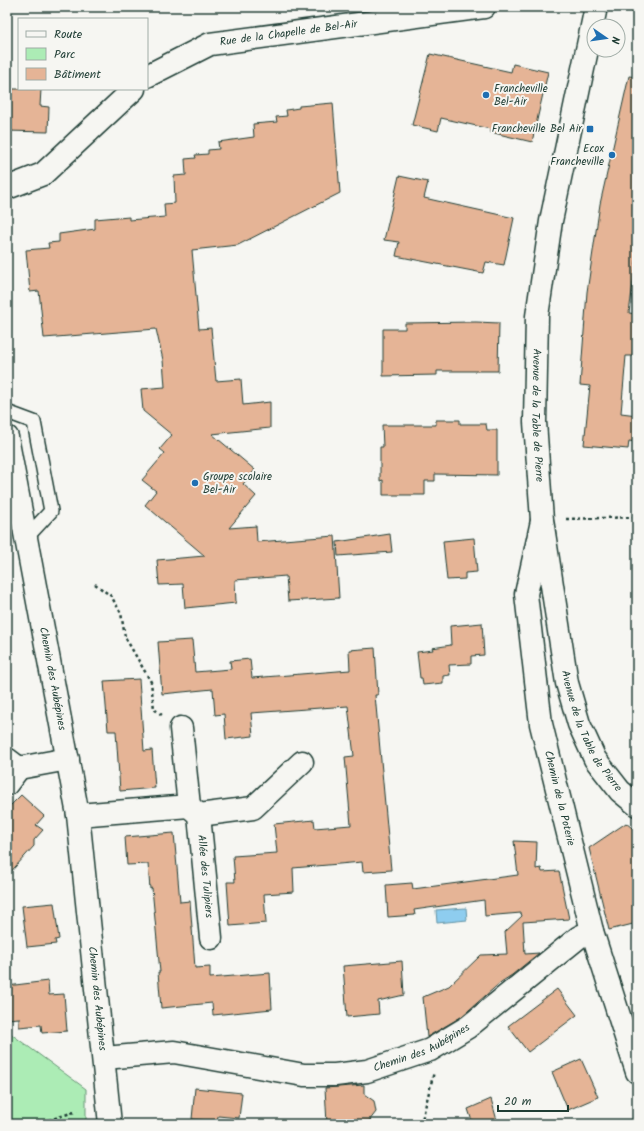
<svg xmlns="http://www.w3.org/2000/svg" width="644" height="1131" viewBox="0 0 644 1131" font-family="Kalam,sans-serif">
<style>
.green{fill:#acecb5;stroke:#669474}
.water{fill:#8ecdef;stroke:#6293a4}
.building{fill:#e5b496;stroke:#1f3d34}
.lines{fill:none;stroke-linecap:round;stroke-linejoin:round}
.service-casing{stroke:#1f3d34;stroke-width:16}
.minor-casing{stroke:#1f3d34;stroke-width:25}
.secondary-casing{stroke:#1f3d34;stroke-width:25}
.path{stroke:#1f3d34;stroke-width:2.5;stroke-dasharray:3 3;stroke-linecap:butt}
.service{stroke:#f6f6f2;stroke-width:13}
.minor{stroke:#f6f6f2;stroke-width:22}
.secondary{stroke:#f6f6f2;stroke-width:22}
.poi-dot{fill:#1f6fb2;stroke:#f6f6f2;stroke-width:1.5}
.labels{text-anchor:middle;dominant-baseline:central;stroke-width:4;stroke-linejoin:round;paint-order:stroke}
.street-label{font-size:11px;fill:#1f3d34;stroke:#f6f6f2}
.poi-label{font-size:11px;fill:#1f3d34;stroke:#f6f6f2;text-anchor:start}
</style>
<rect width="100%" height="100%" fill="#f6f6f2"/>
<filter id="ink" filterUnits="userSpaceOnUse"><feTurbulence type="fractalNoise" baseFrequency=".025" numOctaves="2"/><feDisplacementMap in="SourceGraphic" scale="8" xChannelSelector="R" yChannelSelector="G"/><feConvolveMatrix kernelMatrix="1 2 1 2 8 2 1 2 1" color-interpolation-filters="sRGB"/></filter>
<g filter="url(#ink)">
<path class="green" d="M7,1031L86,1089V1124H7Z"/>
<path class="water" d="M466,908L467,920L437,923L436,910Z"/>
<path class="building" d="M430,54L511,72L513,64L548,72L532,142L490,132V129L441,118L438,131L412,125Z
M629,76L637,77V254L629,313L637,314V340H634L633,356H626L621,413L637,415V442L629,441L628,449L584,445L590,386L580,385L587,292L600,204Z
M7,89H41L40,106L49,107L48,132L7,131Z
M333,103L340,193L238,245L192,250L199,329L211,328L216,381L241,379L243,405L270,402V428L212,434L255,470L243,484L256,496L229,528L256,526L257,542L335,536L339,598L288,601L286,576L235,580L236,603L185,608L183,584L159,585L157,560L205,556L145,505L156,491L142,480L165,453L160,449L172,435L143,411L141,389L165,387L163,360L156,329L44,338L39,291L30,292L26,250L49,248L48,243L59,242V234L95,229V219L118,217V218L129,217V220L165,217L164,204L175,203L174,176L186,175L185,159L196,158L195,155L208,154V150L219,149L218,142L254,137L253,124L277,122L276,117L287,116L286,110L299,108V106Z
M399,176L428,182L424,198L514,218L504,265L486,262L483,273L396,256L399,242L384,240Z
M476,322L499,323L498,371H437V375L383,376V329H405V323Z
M436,420H460V424H486L487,430H497V475L435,474V481H425V495H383V480L380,481V447H383L382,425H436Z
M390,534L392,552L338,556L337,542Z
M474,538L477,572L465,573V579L447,580L443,541Z
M482,623L484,655L471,656V664L449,665L450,675L443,676V683L423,685L422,678H420L417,652L433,650L432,648L451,645L450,626Z
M192,640L195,672L231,669L230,661L250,659L252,678L350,670L349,650L375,648L378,695H375L391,870L363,872L362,862L293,868L294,892L264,894L266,923L230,926L227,882H235L233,856L277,853L274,824L314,820L315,828L351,825L345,757L354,756L348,706L251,713L253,736L226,739L224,714L215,715L213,689L162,694L158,642Z
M139,679L144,751L152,750L155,788L120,791L116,731H108L104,681Z
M21,795L44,816L36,825L43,830L34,840V846L7,876V809Z
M626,823L637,832V923L609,930L589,848Z
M174,833L180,902L190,901L195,968L210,967V978L270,973L272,1009L213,1015L212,1003L161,1008L158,972H160L152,888L150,889L148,864L127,865L125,837Z
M514,841L537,842L536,869L541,868L542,872L559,871L569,919L523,922L525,954L539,953L512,975L501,982L461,1017L427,1037L423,997L449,986L481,955L507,954L505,932L522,916L521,913L485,916L484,900L414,910L415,915L388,917L386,885L412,883L413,889L518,875Z
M54,903L59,939L55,940L56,944L27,947L22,906Z
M402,961L404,995L378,1001L379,1014L347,1017L343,966Z
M48,981L49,995L64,994L67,1031L42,1033L41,1025L19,1027V1018L7,1019V986Z
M557,989L577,1015L528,1052L508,1026Z
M581,1059L598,1097L568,1110L552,1072Z
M364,1085V1094L374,1101L376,1112L369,1121L327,1124L325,1088Z
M195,1088L242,1093L239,1118L218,1116L217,1122L192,1119Z
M491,1099L498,1124H473L468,1109Z"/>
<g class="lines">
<g class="service-casing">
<path id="service" d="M7,412L34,422L51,511L26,538"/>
</g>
<g class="minor-casing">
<g id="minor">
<path id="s1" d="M147,76L210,44L484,7"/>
<path d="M7,188L43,174L134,89"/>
<path id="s2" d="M7,437L78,815L110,1124"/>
<path id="s3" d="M542,521L526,594L541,724L592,931L637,1072"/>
<path d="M7,759L19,768L68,759"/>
<path d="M7,784L19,768"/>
<path id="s4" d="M189,806L199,815L211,938"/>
<path d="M78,815L189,806L181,728"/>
<path d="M199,815L253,808L302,762"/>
<path id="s5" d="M104,1058L174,1052L304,1075H335L367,1071L430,1050L468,1027L579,937L592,931"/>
</g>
</g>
<g class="secondary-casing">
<g id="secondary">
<path id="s6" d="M596,7L551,221L537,316L535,422L542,520L567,683L579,724L595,759L620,791L637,805"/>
</g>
</g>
<path class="path" d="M566,519L637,517
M95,584L111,596L121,613L125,637L151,682L154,709L162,715
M37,1124L77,1111
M421,1124L434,1072"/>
<use href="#service" class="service"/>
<use href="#minor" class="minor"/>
<use href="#secondary" class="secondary"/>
</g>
</g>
<g class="poi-dot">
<circle cx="486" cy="95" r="4"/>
<rect x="586" y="125" width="8" height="8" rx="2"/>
<circle cx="612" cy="155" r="4"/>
<circle cx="195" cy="483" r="4"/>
</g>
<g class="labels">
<g class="street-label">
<text stroke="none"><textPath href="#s1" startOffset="150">Rue de la Chapelle de Bel-Air</textPath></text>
<text stroke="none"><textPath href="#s6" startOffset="414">Avenue de la Table de Pierre</textPath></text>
<text stroke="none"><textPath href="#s2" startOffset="246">Chemin des Aubépines</textPath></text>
<text stroke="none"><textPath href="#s6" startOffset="738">Avenue de la Table de Pierre</textPath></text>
<text stroke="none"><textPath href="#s3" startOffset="282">Chemin de la Poterie</textPath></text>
<text stroke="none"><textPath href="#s4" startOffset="75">Allée des Tulipiers</textPath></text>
<text stroke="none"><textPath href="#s2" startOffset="569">Chemin des Aubépines</textPath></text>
<text stroke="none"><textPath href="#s5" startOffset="325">Chemin des Aubépines</textPath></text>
</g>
<g class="poi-label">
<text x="494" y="89">Francheville<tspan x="494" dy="13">Bel-Air</tspan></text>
<text x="582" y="129" text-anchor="end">Francheville Bel Air</text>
<text x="604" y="149" text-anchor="end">Ecox<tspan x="604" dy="13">Francheville</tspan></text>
<text x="203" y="477">Groupe scolaire<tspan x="203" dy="13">Bel-Air</tspan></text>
</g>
</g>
<rect width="644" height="1131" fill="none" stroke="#f6f6f2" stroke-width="24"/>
<rect x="12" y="12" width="620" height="1107" fill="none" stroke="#1f3d34" stroke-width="1.5" filter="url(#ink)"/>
<rect x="18" y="18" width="130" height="72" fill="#f6f6f2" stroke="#a0aca6"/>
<rect x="26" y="31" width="20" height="6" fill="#f6f6f2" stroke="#a0aca6"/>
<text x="54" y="38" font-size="12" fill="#1f3d34">Route</text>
<rect x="26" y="48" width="20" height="12" fill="#acecb5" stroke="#a0aca6"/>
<text x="54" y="58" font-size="12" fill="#1f3d34">Parc</text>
<rect x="26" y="68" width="20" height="12" fill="#e5b496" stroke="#a0aca6"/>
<text x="54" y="78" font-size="12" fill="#1f3d34">Bâtiment</text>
<g transform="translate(606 38) rotate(103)"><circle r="19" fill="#f6f6f2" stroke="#a0aca6"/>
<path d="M0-3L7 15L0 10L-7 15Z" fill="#1f6fb2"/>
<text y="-6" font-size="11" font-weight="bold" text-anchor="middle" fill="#1f3d34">N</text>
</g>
<path d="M498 1105v6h70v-6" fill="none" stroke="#1f3d34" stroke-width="2"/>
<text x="504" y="1105" font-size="12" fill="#1f3d34" stroke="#f6f6f2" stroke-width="3" paint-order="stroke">20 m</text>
</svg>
